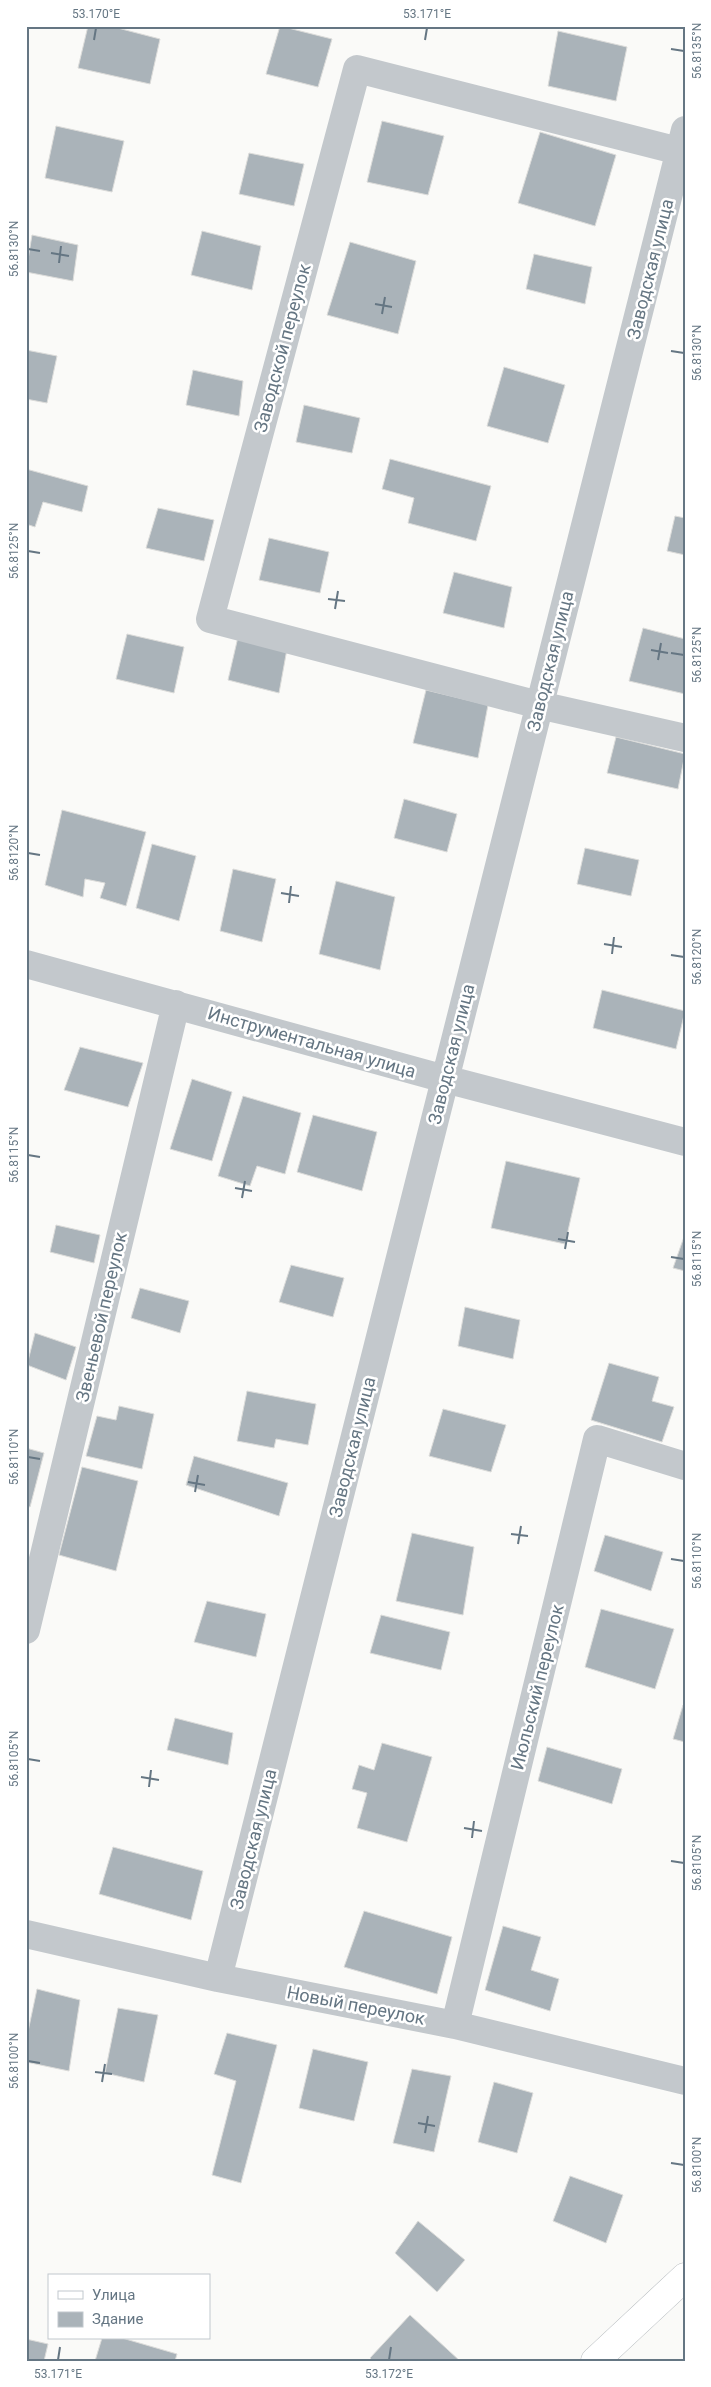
<svg xmlns="http://www.w3.org/2000/svg" width="711" height="2387" viewBox="0 0 711 2387" font-family="Roboto,sans-serif">
<style>
.building{fill:#aab3b9;stroke:#dcdcda}
.lines{fill:none;stroke-linecap:round;stroke-linejoin:round}
.primary-casing{stroke:#b5babe;stroke-width:29}
.minor{stroke:#c3c8cc;stroke-width:28}
.primary{stroke:#fff;stroke-width:28}
.ticks{fill:none;stroke:#657683;stroke-width:2}
.labels{text-anchor:middle;dominant-baseline:central;stroke-width:5;stroke-linejoin:round;paint-order:stroke}
.street-label{font-size:18px;fill:#657683;stroke:#fff}
.neatline{fill:none;stroke:#657683;stroke-width:2}
.ticks-label{font-size:12px;text-anchor:middle;fill:#657683}
</style>
<rect width="100%" height="100%" fill="#fafaf8"/>
<path class="building" d="M88,26H110L160,39L150,84L78,68Z
M280,26L332,39L318,87L266,74Z
M558,31L627,47L616,101L548,86Z
M382,121L444,136L428,195L367,182Z
M56,126L124,141L112,192L45,178Z
M540,132L616,155L595,226L518,203Z
M249,153L304,164L294,206L239,194Z
M202,231L261,246L252,290L191,275Z
M32,235L78,245L73,281L26,272Z
M350,242L416,261L398,334L327,315Z
M534,254L592,267L585,304L526,289Z
M26,350L57,356L47,403L26,399Z
M504,367L565,385L548,443L487,426Z
M193,370L243,381L239,416L186,405Z
M304,405L360,418L352,453L296,442Z
M390,459L491,486L476,541L408,523L414,498L382,489Z
M26,469L88,486L82,512L43,502L35,527L26,524Z
M158,508L214,520L204,561L146,548Z
M675,516L685,518V555L667,551Z
M269,538L329,552L320,593L259,580Z
M454,572L512,587L504,628L443,613Z
M643,628L685,639V694L629,681Z
M127,634L184,647L174,693L116,679Z
M238,637L287,649L279,693L228,680Z
M426,690L488,705L478,758L413,743Z
M616,737L685,754L678,789L607,773Z
M404,799L457,814L447,852L394,838Z
M62,810L146,832L126,906L100,898L105,883L85,879L83,897L45,885Z
M152,844L196,856L179,921L136,908Z
M585,848L639,860L631,896L577,884Z
M233,869L276,879L262,942L220,931Z
M336,881L395,897L380,970L319,954Z
M602,990L685,1011L676,1049L593,1028Z
M80,1047L143,1063L128,1107L64,1090Z
M192,1079L232,1092L212,1161L170,1149Z
M243,1096L301,1113L285,1174L257,1166L250,1186L218,1176Z
M313,1115L377,1132L362,1191L297,1172Z
M506,1161L580,1178L565,1244L491,1228Z
M56,1225L100,1235L94,1263L50,1252Z
M685,1234V1271L673,1268Z
M291,1265L344,1278L333,1317L279,1302Z
M140,1288L189,1301L180,1333L131,1318Z
M465,1307L520,1320L513,1359L458,1346Z
M35,1333L76,1347L66,1380L27,1365Z
M609,1363L659,1377L652,1401L674,1407L662,1442L591,1420Z
M247,1391L316,1404L308,1445L276,1439L274,1448L237,1441Z
M119,1406L154,1414L142,1469L86,1456L97,1416L116,1420Z
M443,1409L506,1425L491,1472L429,1456Z
M26,1448L44,1453L30,1507L26,1506Z
M194,1456L288,1483L279,1516L186,1485Z
M82,1467L138,1481L116,1571L59,1555Z
M412,1533L474,1547L463,1615L396,1601Z
M605,1535L663,1552L651,1591L594,1571Z
M207,1601L266,1614L256,1657L194,1642Z
M601,1609L674,1629L655,1689L585,1667Z
M381,1615L450,1632L441,1670L370,1653Z
M683,1705L685,1706V1742L673,1739Z
M175,1718L233,1733L228,1765L167,1750Z
M382,1743L432,1757L407,1842L357,1828L367,1793L352,1789L359,1765L374,1770Z
M547,1747L622,1769L612,1804L538,1781Z
M113,1847L203,1871L191,1920L99,1894Z
M364,1911L452,1937L437,1994L344,1967Z
M503,1926L541,1937L531,1970L559,1979L550,2011L485,1990Z
M37,1989L80,2000L69,2071L26,2062V2041Z
M118,2008L158,2015L144,2082L105,2073Z
M227,2033L277,2045L241,2183L212,2175L236,2081L214,2074Z
M313,2049L368,2062L354,2121L299,2108Z
M412,2069L451,2076L434,2152L393,2143Z
M494,2082L533,2093L517,2153L478,2142Z
M570,2176L623,2195L606,2243L553,2221Z
M418,2221L465,2260L437,2292L395,2253Z
M410,2315L460,2361H373L370,2358Z
M102,2338H122L177,2354L175,2361H95Z
M26,2339L48,2344L44,2361H26Z"/>
<g class="lines">
<g class="primary-casing">
<path id="primary" d="M595,2361L685,2277"/>
</g>
<path class="minor" d="M679,151L357,69L210,619L539,705L685,738
M26,964L445,1079L685,1142
M26,1630L176,1004
M26,1934L218,1978L455,2025L685,2081
M218,1978L685,130
M455,2025L597,1439L685,1466"/>
<use href="#primary" class="primary"/>
</g>
<path class="ticks" d="M94,40L96,28M425,40L427,28M671,49L684,51M28,249L40,251M51,253L69,256M59,263L61,246M375,304L392,307M382,314L385,297M671,351L684,353M28,551L40,553M328,599L345,601M335,609L338,591M651,650L668,653M671,653L684,655M658,660L661,643M28,853L40,855M281,893L299,896M289,903L291,886M604,944L622,947M612,954L614,937M671,955L684,957M28,1155L40,1157M235,1188L252,1191M242,1198L245,1181M558,1239L575,1242M565,1249L568,1232M671,1257L684,1259M28,1457L40,1459M188,1482L205,1485M195,1492L198,1475M511,1534L528,1536M518,1544L521,1526M671,1559L684,1561M28,1759L40,1761M141,1777L159,1780M149,1787L151,1770M464,1828L482,1831M472,1838L474,1821M671,1861L684,1863M28,2061L40,2063M95,2072L112,2074M102,2082L105,2064M418,2123L435,2126M425,2133L428,2116M671,2163L684,2165M58,2360L60,2347M389,2360L391,2347"/>
<g class="labels">
<g class="street-label">
<text transform="translate(650 269) rotate(-76)">Заводская улица</text>
<text transform="translate(282 348) rotate(-75)">Заводской переулок</text>
<text transform="translate(550 661) rotate(-76)">Заводская улица</text>
<text transform="translate(312 1042) rotate(16)">Инструментальная улица</text>
<text transform="translate(451 1054) rotate(-76)">Заводская улица</text>
<text transform="translate(101 1317) rotate(-77)">Звеньевой переулок</text>
<text transform="translate(352 1447) rotate(-76)">Заводская улица</text>
<text transform="translate(537 1687) rotate(-76)">Июльский переулок</text>
<text transform="translate(253 1839) rotate(-76)">Заводская улица</text>
<text transform="translate(356 2005) rotate(11)">Новый переулок</text>
</g>
</g>
<rect width="711" height="2387" fill="none" stroke="#ffffff" stroke-width="55"/>
<rect x="48" y="2274" width="162" height="65" fill="#ffffff" stroke="#c1c8cd"/>
<rect x="58" y="2291" width="25" height="8" fill="#ffffff" stroke="#c1c8cd"/>
<text x="92" y="2300" font-size="15" fill="#657683">Улица</text>
<rect x="58" y="2312" width="25" height="15" fill="#aab3b9" stroke="#c1c8cd"/>
<text x="92" y="2324" font-size="15" fill="#657683">Здание</text>
<rect x="28" y="28" width="656" height="2332" class="neatline"/>
<g class="ticks-label">
<text x="96" y="18">53.170°E</text>
<text x="427" y="18">53.171°E</text>
<text transform="translate(697 51) rotate(-90)" y="4">56.8135°N</text>
<text transform="translate(14 249) rotate(-90)" y="4">56.8130°N</text>
<text transform="translate(697 353) rotate(-90)" y="4">56.8130°N</text>
<text transform="translate(14 551) rotate(-90)" y="4">56.8125°N</text>
<text transform="translate(697 655) rotate(-90)" y="4">56.8125°N</text>
<text transform="translate(14 853) rotate(-90)" y="4">56.8120°N</text>
<text transform="translate(697 957) rotate(-90)" y="4">56.8120°N</text>
<text transform="translate(14 1155) rotate(-90)" y="4">56.8115°N</text>
<text transform="translate(697 1259) rotate(-90)" y="4">56.8115°N</text>
<text transform="translate(14 1457) rotate(-90)" y="4">56.8110°N</text>
<text transform="translate(697 1561) rotate(-90)" y="4">56.8110°N</text>
<text transform="translate(14 1759) rotate(-90)" y="4">56.8105°N</text>
<text transform="translate(697 1863) rotate(-90)" y="4">56.8105°N</text>
<text transform="translate(14 2061) rotate(-90)" y="4">56.8100°N</text>
<text transform="translate(697 2165) rotate(-90)" y="4">56.8100°N</text>
<text x="58" y="2378">53.171°E</text>
<text x="389" y="2378">53.172°E</text>
</g>
</svg>
